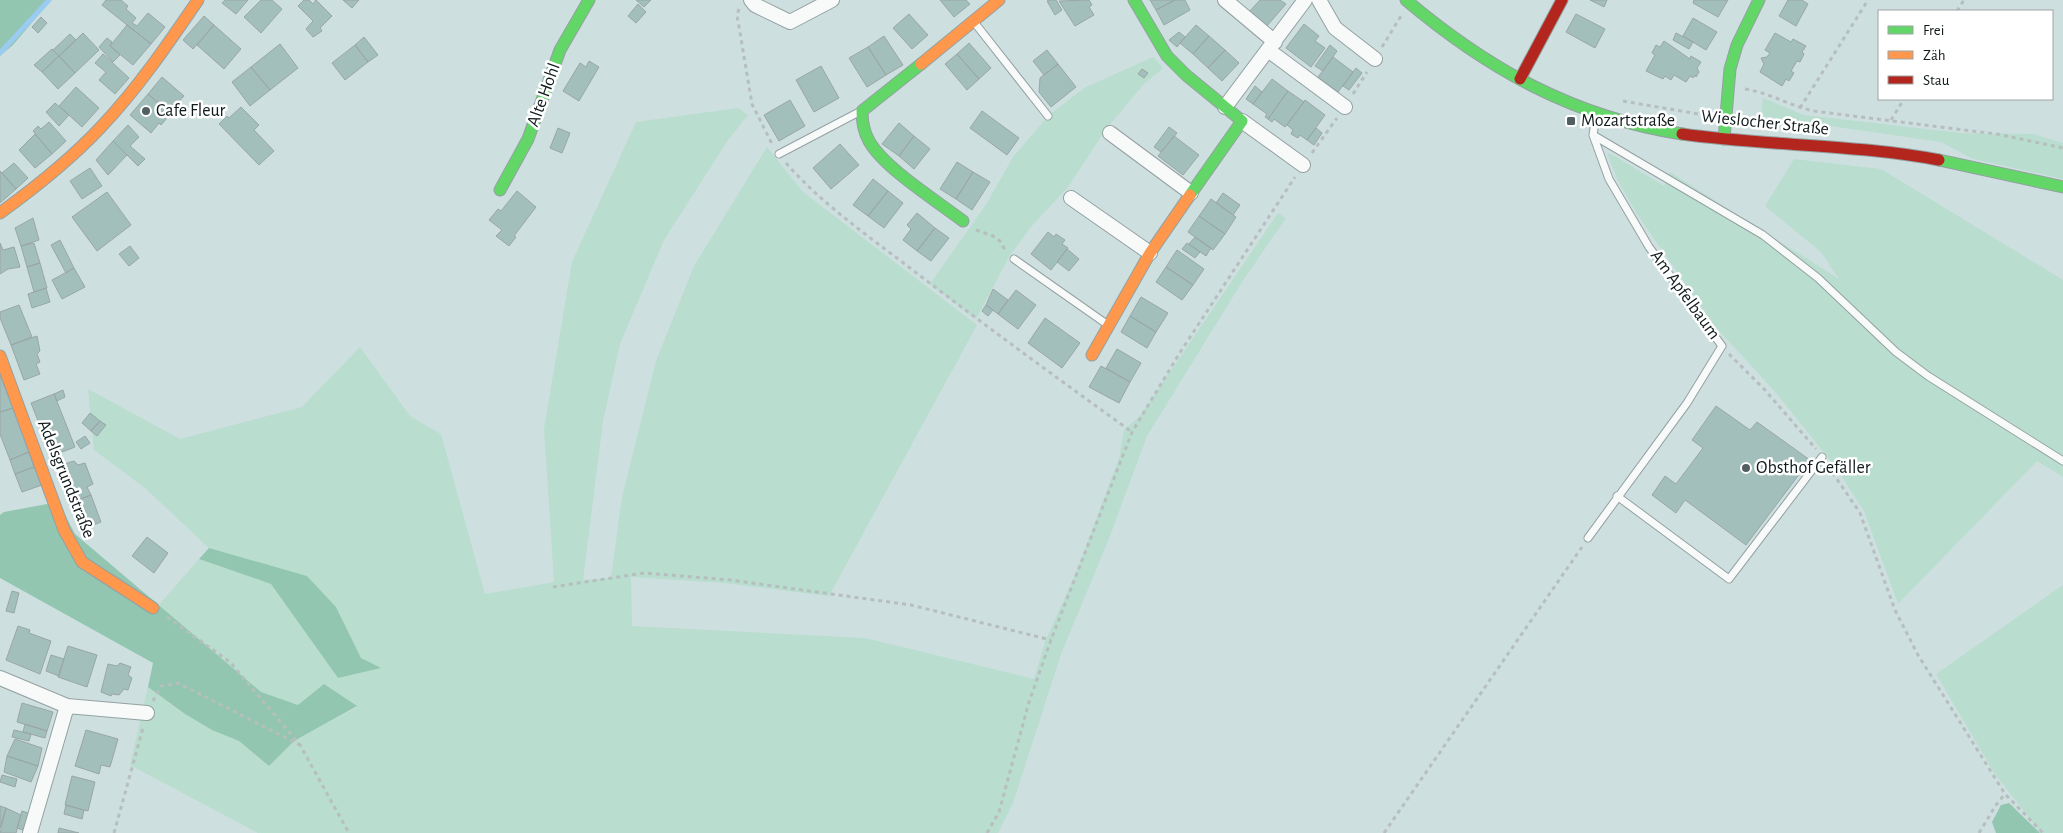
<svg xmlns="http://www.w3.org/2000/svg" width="2063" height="833" viewBox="0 0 2063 833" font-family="'Alegreya Sans',sans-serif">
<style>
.green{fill:#b9ddce}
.forest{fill:#92c6b1}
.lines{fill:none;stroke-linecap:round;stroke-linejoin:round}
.stream{stroke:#9acbf1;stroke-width:5}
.building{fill:#a3bfbc;stroke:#99a6a6}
.lane-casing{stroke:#94a1a2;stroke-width:9}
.street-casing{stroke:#94a1a2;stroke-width:16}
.fast-casing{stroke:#94a1a2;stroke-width:13}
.slow-casing{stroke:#94a1a2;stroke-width:13}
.jam-casing{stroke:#94a1a2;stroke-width:13}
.path{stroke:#b7bebf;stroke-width:3;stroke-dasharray:4 4;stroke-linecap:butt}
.lane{stroke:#f8fafa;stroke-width:7}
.street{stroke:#f8fafa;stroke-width:14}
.fast{stroke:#63d668;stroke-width:11}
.slow{stroke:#ff974d;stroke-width:11}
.jam{stroke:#b3261e;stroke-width:11}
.poi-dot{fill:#525f60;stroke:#fff;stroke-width:2}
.labels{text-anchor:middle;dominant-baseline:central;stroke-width:5;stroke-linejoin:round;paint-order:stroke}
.street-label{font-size:18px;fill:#101a1b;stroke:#fff}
.poi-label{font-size:18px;fill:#101a1b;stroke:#fff;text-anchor:start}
</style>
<rect width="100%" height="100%" fill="#cedfe0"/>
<path class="green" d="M1153,57L1163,68L1144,84L1106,129L1068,187L1030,228L1010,255L976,319L930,284L987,203L1013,157L1048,116L1084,88Z
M1763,98L1804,115L1961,133L2033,134L2063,143V179L1973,159L1941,142L1761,116Z
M738,108L748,115L728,140L664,240L620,344L603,421L583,580L611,578L622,497L656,361L694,266L767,147L803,192L977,325L829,596L724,583L631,577L632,626L865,638L1034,679L1045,642L1077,570L1119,458L1124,430L1140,416L1278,213L1286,218L1242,282L1147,436L1110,536L1061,654L1013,803L998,833H258L130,765L148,687L185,714L212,730L239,741L269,766L294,741L357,707L298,705L261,692L158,606L199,559L271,584L338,678L380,668L361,658L336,607L307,576L209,548L145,488L94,450L88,389L180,439L302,407L360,347L410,416L441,434L485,594L554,582L544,429L572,262L636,122Z
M1607,153L1613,155L1664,186L1670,172L1839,279L1821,252L1765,206L1794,159L1881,169L2063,280V477L2037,461L1898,604L1864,511L1837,469L1777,394L1713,324L1637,214L1618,181Z
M2063,585V833H2041L1995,774L1936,674Z"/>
<path class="forest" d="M0,0H51L13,45L0,56Z
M58,502L75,534L261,692L298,705L324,684L357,706L294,741L269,766L239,741L212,730L185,714L148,687L153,663L0,578V515L4,512Z
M209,548L307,576L336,607L361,658L381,668L338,678L271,584L199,559Z
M2009,803L2040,833H1996L1992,822L2001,805Z"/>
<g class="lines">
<path class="stream" d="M0,53L49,0"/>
</g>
<path class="building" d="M106,0H121L128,6L126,9L136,18L132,23L137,26L148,13L165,27L151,44L102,5Z
M225,0H248L236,14L222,3Z
M261,0H272L282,9L261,33L244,17Z
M304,0H309L313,4L316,0L332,16L320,28L322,31L313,37L306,29L313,21L298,6Z
M343,0H359L352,8Z
M636,0H651L644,7Z
M940,0H966L970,4L954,17Z
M1049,0H1056L1062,10L1055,15L1047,1Z
M1089,0L1092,5L1089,7L1094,15L1075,26L1059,1Z
M1150,0H1175L1156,10Z
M1175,0H1185L1190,10L1164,25L1156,10Z
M1260,0H1280L1286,4L1266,27L1249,12Z
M1590,0H1607L1604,7Z
M1694,0H1728L1718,17L1693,3Z
M1788,0H1802L1808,4L1796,26L1779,16Z
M638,4L646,12L636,23L628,16Z
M909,14L928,35L912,49L893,28Z
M1576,14L1605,29L1595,48L1566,32Z
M204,16L214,25L193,49L183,40Z
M41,17L47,23L38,33L32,27Z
M1693,18L1717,32L1706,50L1683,36Z
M1304,24L1319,36L1315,41L1325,48L1311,67L1286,48Z
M127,25L151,44L133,65L110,46Z
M214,25L241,49L224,69L197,45Z
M1196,25L1209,36L1193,54L1180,43Z
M1179,32L1185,37L1177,47L1169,40Z
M83,33L99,50L75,73L59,56Z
M1676,33L1693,42L1689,49L1673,40Z
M1775,33L1791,42L1793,39L1806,46L1802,52L1804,54L1800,62L1797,61L1791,71L1794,73L1789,81L1786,79L1782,86L1760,72L1764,64L1761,58L1767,57L1770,53L1765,50Z
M70,34L76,40L59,56L53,50Z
M884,36L903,65L886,75L868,47Z
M1209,36L1225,50L1208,68L1193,54Z
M364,37L378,55L368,62L355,45Z
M107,38L112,42L110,46L120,55L113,62L99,47Z
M1664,41L1690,59L1691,56L1701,62L1697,68L1699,72L1696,77L1695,75L1693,78L1690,76L1686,82L1674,75L1671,80L1665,76L1663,79L1646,71L1655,55L1652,53L1656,45L1660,47Z
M969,43L991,68L979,79L957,54Z
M280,44L298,68L270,90L251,67Z
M355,45L368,62L345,80L332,63Z
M1330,45L1337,51L1323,71L1315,66Z
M868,47L886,75L867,87L849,58Z
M52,49L59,56L42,72L34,65Z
M1047,50L1058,64L1044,75L1033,61Z
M1225,50L1239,63L1222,81L1208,68Z
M103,54L129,78L115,94L99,80L106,72L95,63Z
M957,54L979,79L967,90L945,64Z
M59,56L75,73L58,89L42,72Z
M1333,57L1353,72L1338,92L1318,77Z
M589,61L599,67L579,101L563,91L580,63L586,67Z
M1058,64L1076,87L1051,107L1039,92L1040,78Z
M821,66L839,98L814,112L796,80Z
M251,67L270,90L250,106L232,82Z
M1356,68L1362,73L1349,90L1343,86Z
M1142,69L1148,73L1144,78L1138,74Z
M162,77L184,96L169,112L148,94Z
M1272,79L1288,91L1268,119L1265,117L1267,114L1253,104Z
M1255,86L1262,92L1253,104L1246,99Z
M76,87L99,108L82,127L59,106Z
M1288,91L1304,102L1285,127L1274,119L1272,122L1268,119Z
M148,94L165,109L162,113L167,118L161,125L159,123L151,133L130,115Z
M790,100L805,126L779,141L764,115Z
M1305,100L1325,115L1307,140L1300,135L1298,138L1291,134L1293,130L1287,125Z
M55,103L69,115L59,126L46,112Z
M241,107L259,125L254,130L274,151L259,165L219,124L227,116L229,118Z
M982,111L1019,138L1007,155L970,128Z
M49,122L66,141L52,154L33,131L38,126L41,129Z
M899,123L914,136L899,156L882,144Z
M128,125L139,137L130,146L145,159L138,166L113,141Z
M1169,127L1177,133L1161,152L1154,147Z
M558,128L570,133L562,153L550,148Z
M1316,128L1322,133L1314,145L1307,140Z
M35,134L52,154L35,168L19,150Z
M914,136L930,149L914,169L899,156Z
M1174,136L1199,155L1183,175L1158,156Z
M113,141L127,155L108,175L96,160Z
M840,144L859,165L831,189L813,168Z
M957,162L973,172L956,199L940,189Z
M14,163L28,178L16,189L2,173Z
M90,168L102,186L82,199L70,181Z
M0,171L16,189L0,203Z
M973,172L990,182L972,210L956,199Z
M873,179L888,191L868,216L853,205Z
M517,191L536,207L514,236L516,237L509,246L496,236L502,230L489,220L498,209L501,211Z
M888,191L903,203L884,228L868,216Z
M107,192L131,225L97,251L72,217Z
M1223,193L1240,205L1233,215L1216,203Z
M1211,199L1236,217L1225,234L1199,216Z
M917,213L935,228L917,251L903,240L911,229L907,225Z
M1199,216L1225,234L1213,250L1188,232Z
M33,218L39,240L21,246L15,228Z
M935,228L949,238L931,261L917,251Z
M1048,232L1054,237L1056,234L1065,240L1062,244L1068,248L1051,270L1031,254Z
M1195,237L1211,248L1206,256L1189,244Z
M60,240L74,268L66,273L51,245Z
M0,243L3,250L14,247L20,267L8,269L0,274Z
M34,243L40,263L27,267L21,246Z
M1187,243L1200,252L1195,258L1182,249Z
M130,246L139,258L129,266L119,254Z
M1067,249L1079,259L1069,271L1057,262Z
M1177,250L1204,269L1193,285L1166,267Z
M40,263L47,288L34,292L27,267Z
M1166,267L1193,285L1182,300L1156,282Z
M74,268L85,287L62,299L52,280Z
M46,288L50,302L32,308L28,294Z
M993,289L1008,300L998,314L986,305Z
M1016,290L1036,305L1018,329L998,314Z
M1141,297L1168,313L1156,332L1130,316Z
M19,305L32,337L11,345L0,318V312Z
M986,305L993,310L988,316L982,311Z
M1130,316L1156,332L1147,348L1121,332Z
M1045,318L1080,343L1062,368L1028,343Z
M37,336L40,351L37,354L40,362L36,364L40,374L24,380L11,345Z
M1117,349L1141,363L1130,382L1106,368Z
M1101,366L1130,382L1119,403L1089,387Z
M0,375L13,408L0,412Z
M63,390L65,397L57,401L54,394Z
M54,394L75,447L52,456L31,403Z
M1716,406L1750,430L1757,422L1810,460L1746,545L1685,500L1676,513L1652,495L1665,476L1676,484L1703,448L1692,440Z
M13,408L29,452L10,460L0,434V412Z
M90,413L100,421L91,431L82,423Z
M100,421L106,425L97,436L91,431Z
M85,436L90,443L81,449L76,442Z
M29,452L34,467L15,474L10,460Z
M74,461L78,465L85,463L93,484L87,487L91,495L70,503L57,466Z
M34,467L42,485L22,492L15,474Z
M91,495L101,522L81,530L70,503Z
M147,537L168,553L154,573L132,556Z
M12,591L19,593L14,613L6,611Z
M18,626L30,630L29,633L51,641L40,674L6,660Z
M68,646L97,655L87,687L58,677Z
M51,655L64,659L59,676L46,671Z
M120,663L131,667L128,675L132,678L128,690L124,689L119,695L112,694L111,696L101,692L108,664L117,666Z
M22,703L53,712L47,731L17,722Z
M25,724L47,731L45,738L23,732Z
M14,730L31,734L29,741L12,737Z
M86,730L118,739L110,767L101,765L99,774L75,766Z
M15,739L42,748L38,766L7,756Z
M7,756L38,766L31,782L4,772Z
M2,775L17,779L15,787L0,782Z
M72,776L95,782L88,811L65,805Z
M66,805L84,810L82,819L64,814Z
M0,806L6,808L0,828Z
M6,808L21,815L16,833H0Z
M22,811L31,814L26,831L17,828Z
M59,828L79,833H58Z"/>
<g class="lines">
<g class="lane-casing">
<path id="lane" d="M974,22L1048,116
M1593,135L1763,235L1818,278L1896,352L1928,376L2063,461
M779,154L859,112
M1014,259L1108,325
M1617,496L1729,579L1822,457
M1588,538L1687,403L1722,346L1649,247L1609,179L1593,135L1596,116"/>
</g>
<g class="street-casing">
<path id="street" d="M751,0L755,5L790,22L832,0
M1225,0L1275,42
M1319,0L1335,28L1375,59
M1268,50L1345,107
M1225,107L1305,0
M1242,121L1303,165
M1110,133L1191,193
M1071,198L1150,253
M0,678L67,706
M30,833L67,706L147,713"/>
</g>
<g class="fast-casing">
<path id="fast" d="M1134,0L1167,56L1186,75L1242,121L1190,195
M1406,0C1489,70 1574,117 1682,134
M921,64L862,111C862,121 864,132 869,141C884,168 937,201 963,221
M1724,139L1730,69L1737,45L1759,0
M1939,160L2063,187
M500,190L528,139L560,50L589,0"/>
</g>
<g class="slow-casing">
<path id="slow" d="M921,64L999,0
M0,213C36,187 71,159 101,127C138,88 168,44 198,0
M1092,355L1150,253L1190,195
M0,356L64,530L82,562L153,608"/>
</g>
<g class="jam-casing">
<path id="jam" d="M1520,79L1562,0
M1682,134C1767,146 1854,144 1939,160"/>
</g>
<path class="path" d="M739,9L737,15L752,104L773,146
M1957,11L1964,0
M1382,47L1401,16
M1745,89C1770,93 1790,106 1814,111L1997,134L2063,148
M1353,94L1367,72
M1623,101L1710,116
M1800,108L1868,0
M1744,120L1772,123
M1891,120L1904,99
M1312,153L1337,118
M786,163C822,204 867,235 910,268C983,324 1057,378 1132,432
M976,230L993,236L1000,241L1006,252
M1729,354L1764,389L1816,449
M1828,466L1860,513L1895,610L1918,655L2005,794L2043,833
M553,587L644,573L730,580L911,605L1051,640
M167,617L230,662L300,745L349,833
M153,701L161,686L178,683L300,745
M114,833L143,728
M987,833L999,812L1029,702L1051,640L1132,432L1179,354L1295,177
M1384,833L1582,547
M1979,833L1996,805L2005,794"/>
<use href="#lane" class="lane"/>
<use href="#street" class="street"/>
<use href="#fast" class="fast"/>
<use href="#slow" class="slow"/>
<use href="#jam" class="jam"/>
</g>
<g class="poi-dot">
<circle cx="146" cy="111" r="5"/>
<rect x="1566" y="116" width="10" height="10" rx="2.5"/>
<circle cx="1746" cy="468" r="5"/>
</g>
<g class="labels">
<g class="street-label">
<text transform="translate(544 95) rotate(-70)">Alte Hohl</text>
<text transform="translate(1765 123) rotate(6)">Wieslocher Straße</text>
<text transform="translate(1685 295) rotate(54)">Am Apfelbaum</text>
<text transform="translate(66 479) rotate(68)">Adelsgrundstraße</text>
</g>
<g class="poi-label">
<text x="156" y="111">Cafe Fleur</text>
<text x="1581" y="121">Mozartstraße</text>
<text x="1756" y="468">Obsthof Gefäller</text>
</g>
</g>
<rect x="1878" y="10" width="175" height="90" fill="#ffffff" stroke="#9fa3a4"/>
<rect x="1888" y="26" width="25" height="8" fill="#63d668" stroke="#9fa3a4"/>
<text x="1923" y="35" font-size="15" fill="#101a1b">Frei</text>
<rect x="1888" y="51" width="25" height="8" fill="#ff974d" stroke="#9fa3a4"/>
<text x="1923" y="60" font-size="15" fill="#101a1b">Zäh</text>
<rect x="1888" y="76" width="25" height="8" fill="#b3261e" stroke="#9fa3a4"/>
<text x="1923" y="85" font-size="15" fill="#101a1b">Stau</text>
</svg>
